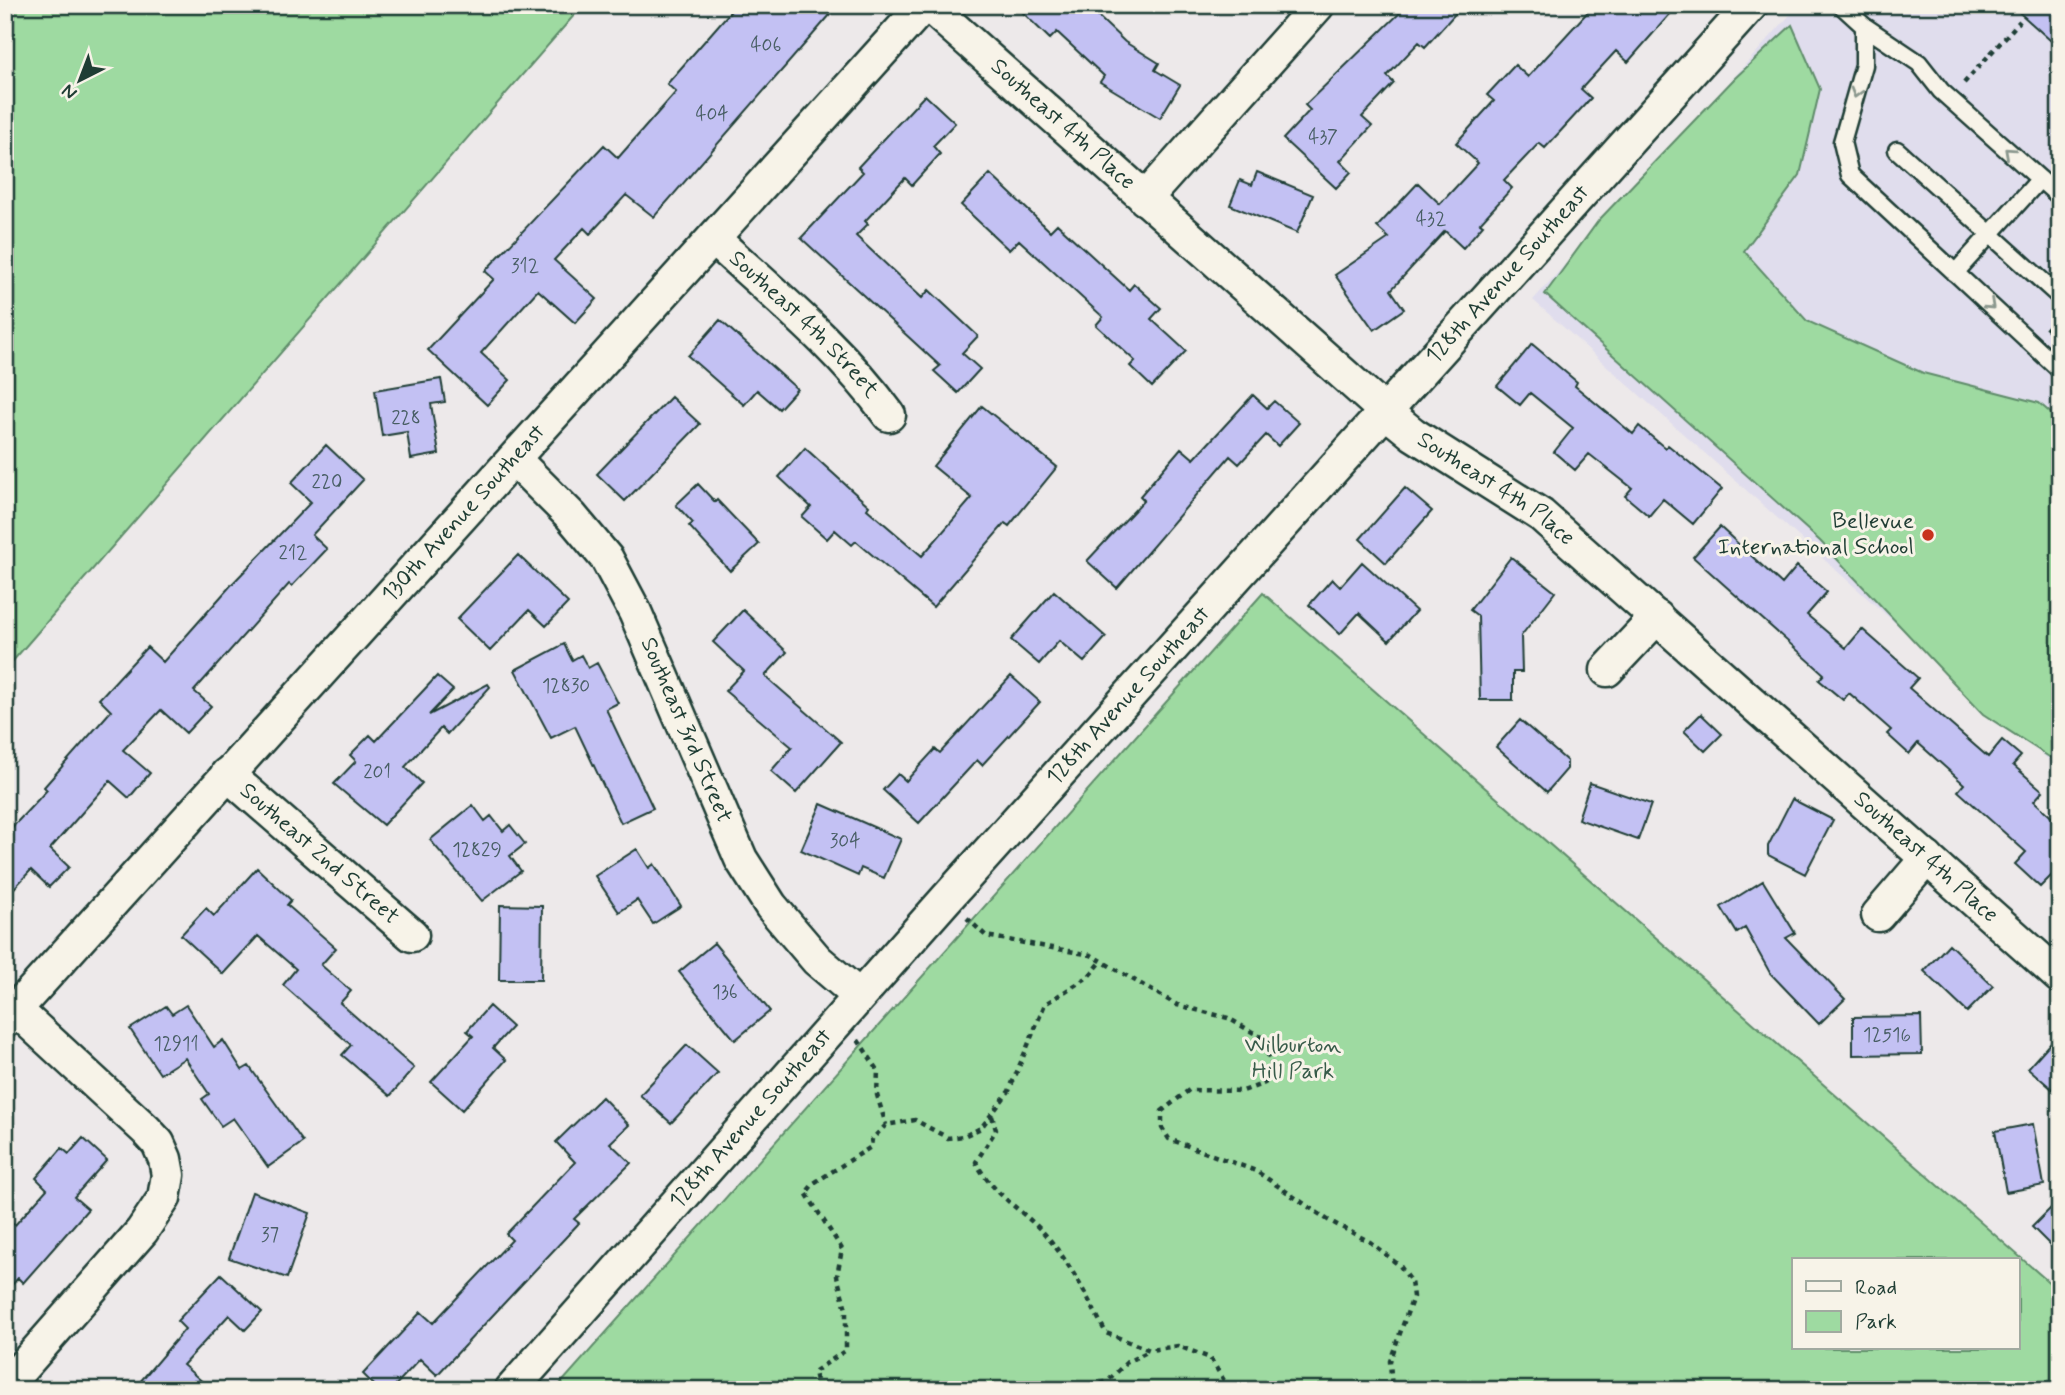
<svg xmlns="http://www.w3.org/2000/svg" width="2065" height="1395" viewBox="0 0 2065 1395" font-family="Mynerve,sans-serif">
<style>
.built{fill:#e0dded}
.green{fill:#9edaa1;stroke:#5e8c6a;stroke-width:2;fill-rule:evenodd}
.building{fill:#c3c1f3;stroke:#1f3d34;stroke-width:2}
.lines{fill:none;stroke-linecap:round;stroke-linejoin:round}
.service-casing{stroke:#1f3d34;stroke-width:21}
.minor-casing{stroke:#1f3d34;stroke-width:37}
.path{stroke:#1f3d34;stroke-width:4.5;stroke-dasharray:5 5;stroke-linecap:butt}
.service{stroke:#f7f3e8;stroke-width:16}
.minor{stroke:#f7f3e8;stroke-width:32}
.oneway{stroke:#8b988e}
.poi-dot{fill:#c8321e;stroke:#f7f3e8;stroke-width:2.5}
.labels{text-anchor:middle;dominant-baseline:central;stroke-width:6;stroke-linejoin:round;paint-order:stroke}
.number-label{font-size:19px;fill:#485e64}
.street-label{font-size:23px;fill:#1f3d34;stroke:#f7f3e8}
.poi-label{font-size:23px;fill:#1f3d34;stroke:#f7f3e8;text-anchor:end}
.park-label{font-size:23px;fill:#385c4a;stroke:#f7f3e8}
</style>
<rect width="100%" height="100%" fill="#ede9ea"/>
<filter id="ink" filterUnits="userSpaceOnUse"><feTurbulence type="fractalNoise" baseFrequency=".0143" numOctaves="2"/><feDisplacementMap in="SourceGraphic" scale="14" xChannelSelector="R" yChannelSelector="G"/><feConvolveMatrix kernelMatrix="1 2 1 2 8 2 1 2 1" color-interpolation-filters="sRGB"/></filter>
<g filter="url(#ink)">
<path class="built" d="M1799,5H2060V770L1533,300Z"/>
<path class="green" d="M5,5H583L5,670Z
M1792,25L1820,89L1800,175L1744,251L1807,321L1923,373L2039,403L2060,421V764L1983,714L1820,541L1545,294L1599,220L1735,78Z
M1263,593L2060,1292V1390H555ZM2018,1260V1348H1794V1260Z"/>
<path class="building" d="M736,5H820L830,15L654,217L626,195L590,234L584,228L554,260L597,299L575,323L538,290L481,353L510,380L487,405L428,350L494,279L485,271L604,145L618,158L676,92L667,84Z
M1015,5H1086L1125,42L1159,63L1155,70L1180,85L1160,118L1100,82L1104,76L1057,32L1050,39Z
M1408,5H1463L1425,47L1419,42L1387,76L1394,83L1362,117L1372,126L1340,161L1351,172L1336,188L1283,139L1310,110L1305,105Z
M1594,5H1678L1628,62L1616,51L1581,89L1591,98L1545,148L1539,143L1504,180L1512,188L1480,223L1483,225L1463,248L1445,231L1391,290L1404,309L1374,330L1335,275L1389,238L1377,227L1418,183L1440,204L1478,163L1456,143L1494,101L1487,95L1515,65L1528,77Z
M2011,5H2060V49Z
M925,95L955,123L933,146L940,154L912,185L905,178L865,221L868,224L856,236L922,298L929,290L978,336L962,353L980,369L958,393L934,371L940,366L801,238L863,172L858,167Z
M1257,172L1313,195L1297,233L1230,205L1240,180L1252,185Z
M990,174L1050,231L1057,224L1129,290L1134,284L1161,308L1151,319L1186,351L1152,387L1130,366L1135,361L1096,325L1103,317L1019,240L1009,250L961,205Z
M720,320L797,389L779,409L757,390L744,405L688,356Z
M1532,344L1577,382L1575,386L1633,434L1639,426L1665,448L1668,445L1722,489L1693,524L1663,499L1649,516L1625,496L1632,488L1589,454L1575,470L1554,452L1573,428L1530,393L1520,405L1497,386Z
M441,379L445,402L431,404L439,454L411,459L407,432L382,436L375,390Z
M1253,395L1267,408L1274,401L1299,423L1278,446L1266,435L1239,464L1230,456L1117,588L1087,561L1144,500L1140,496L1181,448L1194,459Z
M671,397L700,424L625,501L597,474Z
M982,406L1057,467L1009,526L1005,523L933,607L856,541L852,545L835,530L827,539L802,517L811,507L779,477L805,448L869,506L867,509L922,556L972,498L933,466Z
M326,445L363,480L312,535L327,549L292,586L289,584L194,691L211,706L186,733L161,710L123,750L150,773L129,798L110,781L50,849L69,867L49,887L31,870L5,898V835L47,790L44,787L111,711L99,699L147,647L163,662L233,583L311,502L291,483Z
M698,484L715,502L717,500L759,544L730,571L689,526L693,523L676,505Z
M1405,488L1432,511L1386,563L1360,539Z
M1720,527L1782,584L1797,566L1827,592L1807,615L1846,648L1862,629L1918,678L1909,688L1988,757L2002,740L2021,756L2013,765L2043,791L2034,801L2060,825V867L2040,887L2015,864L2026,852L1958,791L1964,784L1918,743L1909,754L1887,734L1891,730L1849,693L1843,700L1819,680L1824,674L1693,557Z
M518,555L568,603L546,626L529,610L490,651L457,619Z
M1511,557L1555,592L1521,636L1522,672H1513V700H1480L1478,616L1470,610Z
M1362,562L1416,611L1389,641L1359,613L1340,634L1309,605L1332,579L1340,587Z
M1054,591L1106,637L1084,662L1059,641L1039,664L1011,640Z
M743,610L787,652L765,676L841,742L796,793L771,771L792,747L725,691L744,671L713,642Z
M564,644L572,660L581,655L588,668L597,663L618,703L606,709L653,808L621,823L575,726L551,738L515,670Z
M437,676L453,690L429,715L488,684L490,687L447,734L441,728L405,767L422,783L383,825L334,784L356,761L350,755L370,735L376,741Z
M1011,676L1040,702L982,765L977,760L919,823L883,790L898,774L906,781L935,749L940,753Z
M1701,714L1722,734L1705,751L1684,731Z
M1520,720L1567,761V769L1547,792L1496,747Z
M1590,783L1651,804L1638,840L1578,819Z
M1792,799L1833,820L1805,874L1768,855V846Z
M821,804L901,839L884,878L861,868L858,876L801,850Z
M473,805L485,821L491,816L503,831L510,825L525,844L510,856L521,871L482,901L430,840Z
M637,849L649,868L654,864L681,906L653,924L637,900L619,912L595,876Z
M257,868L291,900L287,905L336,948L321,965L351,991L340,1003L414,1068L390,1096L342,1055L351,1045L283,985L296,969L258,936L223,974L181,935L206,908L214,916Z
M1763,881L1795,933L1786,938L1845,999L1819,1024L1770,973L1745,928L1737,933L1721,907Z
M500,905L542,906L541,980H499Z
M714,943L770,1011L735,1040L679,972Z
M1949,944L1993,986L1967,1012L1924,971Z
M186,1005L214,1047L223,1040L242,1070L249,1066L303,1142L268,1167L233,1118L221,1126L202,1099L209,1094L185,1058L160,1074L130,1029L166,1006L172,1014Z
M489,1006L512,1027L493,1048L506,1060L462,1110L431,1082L473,1036L467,1031Z
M1921,1016L1922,1054L1853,1055V1017Z
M2060,1032V1096L2028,1068Z
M687,1045L718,1073L671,1123L640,1095Z
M602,1097L629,1125L610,1143L631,1163L574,1219L579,1223L437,1375L420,1359L391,1390H379L363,1374L421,1312L433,1323L512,1240L506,1234L575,1162L556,1142Z
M2033,1124L2044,1185L2006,1192L1995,1131Z
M83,1138L107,1160L74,1197L88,1209L23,1283L18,1278L5,1293V1216L15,1225L47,1189L36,1178L62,1148L69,1154Z
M252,1192L310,1213L287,1278L229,1258Z
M2060,1199V1255L2032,1227Z
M221,1274L262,1312L245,1330L229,1315L183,1365L212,1390H133L185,1329L177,1321Z"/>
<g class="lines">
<g class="service-casing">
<path id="service" d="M1841,5L1864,26L1919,63L1941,91L2060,197
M1864,26V65L1842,142L1850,175L2060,370
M1897,150L2060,297
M1955,273L2040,179"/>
</g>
<g class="minor-casing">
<g id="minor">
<path id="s1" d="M928,5L1386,412L1413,434L1541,515L2060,977"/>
<path d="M1145,199L1318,5"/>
<path id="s2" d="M714,239C775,295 840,348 889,415"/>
<path id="s3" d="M515,460L571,516L607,559L635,612L741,859L771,906L817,960L859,996"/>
<path d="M1607,670L1657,617"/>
<path id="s4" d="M227,774L412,935"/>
<path d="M1878,915L1927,858"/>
<path id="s5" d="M5,1021L924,5"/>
<path d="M5,1387L142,1231L164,1198L168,1175L165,1159L158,1143L146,1130L16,1010"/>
<path id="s6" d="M511,1390L946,899L1751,5"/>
</g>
</g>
<path class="path" d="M1964,83L2020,21
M2046,330L2059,316
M967,918L986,936L1091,955L1177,1005L1228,1018L1261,1037L1272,1065L1265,1083L1243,1091L1189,1090L1162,1111V1128L1169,1139L1256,1171L1328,1220L1370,1242L1400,1266L1411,1281L1413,1297L1390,1361L1392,1390
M858,1040L878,1070L877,1095L886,1125
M992,1116L996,1130L976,1162C993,1196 1027,1212 1050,1240C1073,1268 1089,1301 1106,1333L1150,1350L1178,1346L1210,1358L1230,1390
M818,1390L814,1372L846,1350V1309L837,1276L842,1249L806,1193L814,1183L871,1147L872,1139L886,1125L915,1120L948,1138L964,1136L981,1128L1009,1091L1045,1004L1088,977L1102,961
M1082,1390L1108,1381L1127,1362L1149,1351"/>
<use href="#service" class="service"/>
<use href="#minor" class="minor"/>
</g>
<defs><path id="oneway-chevron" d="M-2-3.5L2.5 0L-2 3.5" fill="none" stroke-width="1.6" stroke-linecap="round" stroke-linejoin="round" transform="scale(1.75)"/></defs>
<g class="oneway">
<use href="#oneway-chevron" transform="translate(1856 93) rotate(106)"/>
<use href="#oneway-chevron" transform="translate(2009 152) rotate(-138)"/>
<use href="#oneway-chevron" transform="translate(1990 305) rotate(43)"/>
</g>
</g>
<circle class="poi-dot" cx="1928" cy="535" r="7"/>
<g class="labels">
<g class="number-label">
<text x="766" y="45">406</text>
<text x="712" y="114">404</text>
<text x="1323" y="137">437</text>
<text x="1431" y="219">432</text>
<text x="525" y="266">312</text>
<text x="406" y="418">228</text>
<text x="327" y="482">220</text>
<text x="293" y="553">212</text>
<text x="566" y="686">12830</text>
<text x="377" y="772">201</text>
<text x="845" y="841">304</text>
<text x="477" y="850">12829</text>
<text x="725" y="992">136</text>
<text x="1887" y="1035">12516</text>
<text x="176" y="1044">12911</text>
<text x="270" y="1235">37</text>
</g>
<g class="street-label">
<text stroke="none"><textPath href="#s1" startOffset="180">Southeast 4th Place</textPath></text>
<text stroke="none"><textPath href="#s6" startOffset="1496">128th Avenue Southeast</textPath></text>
<text stroke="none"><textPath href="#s2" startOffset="124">Southeast 4th Street</textPath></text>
<text stroke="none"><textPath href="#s1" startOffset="747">Southeast 4th Place</textPath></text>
<text stroke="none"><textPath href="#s5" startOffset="684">130th Avenue Southeast</textPath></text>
<text stroke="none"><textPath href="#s6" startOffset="929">128th Avenue Southeast</textPath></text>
<text stroke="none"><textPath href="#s3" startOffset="324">Southeast 3rd Street</textPath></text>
<text stroke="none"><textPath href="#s4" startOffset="122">Southeast 2nd Street</textPath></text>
<text stroke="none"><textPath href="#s1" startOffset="1314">Southeast 4th Place</textPath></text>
<text stroke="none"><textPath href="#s6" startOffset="362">128th Avenue Southeast</textPath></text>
</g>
<g class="poi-label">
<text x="1914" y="522">Bellevue<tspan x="1914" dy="26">International School</tspan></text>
</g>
<g class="park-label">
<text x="1293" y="1046">Wilburton<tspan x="1293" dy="26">Hill Park</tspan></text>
</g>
</g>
<rect width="2065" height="1395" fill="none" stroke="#f7f3e8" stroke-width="28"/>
<rect x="14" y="14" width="2037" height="1367" fill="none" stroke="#1f3d34" stroke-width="2.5" filter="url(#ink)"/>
<rect x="1792" y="1258" width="228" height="91" fill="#f7f3e8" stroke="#a1aaa0" stroke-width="2"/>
<rect x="1806" y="1281" width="35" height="10" fill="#f7f3e8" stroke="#a1aaa0" stroke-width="2"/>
<text x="1855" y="1294" font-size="21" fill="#1f3d34">Road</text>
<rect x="1806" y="1311" width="35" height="21" fill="#9edaa1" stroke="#a1aaa0" stroke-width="2"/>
<text x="1855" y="1328" font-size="21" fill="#1f3d34">Park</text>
<g transform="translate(80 80) rotate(222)" stroke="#f7f3e8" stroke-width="5" paint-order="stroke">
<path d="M0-5L12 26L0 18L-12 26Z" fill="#1f3d34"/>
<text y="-10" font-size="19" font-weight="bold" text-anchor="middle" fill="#1f3d34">N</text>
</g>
</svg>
